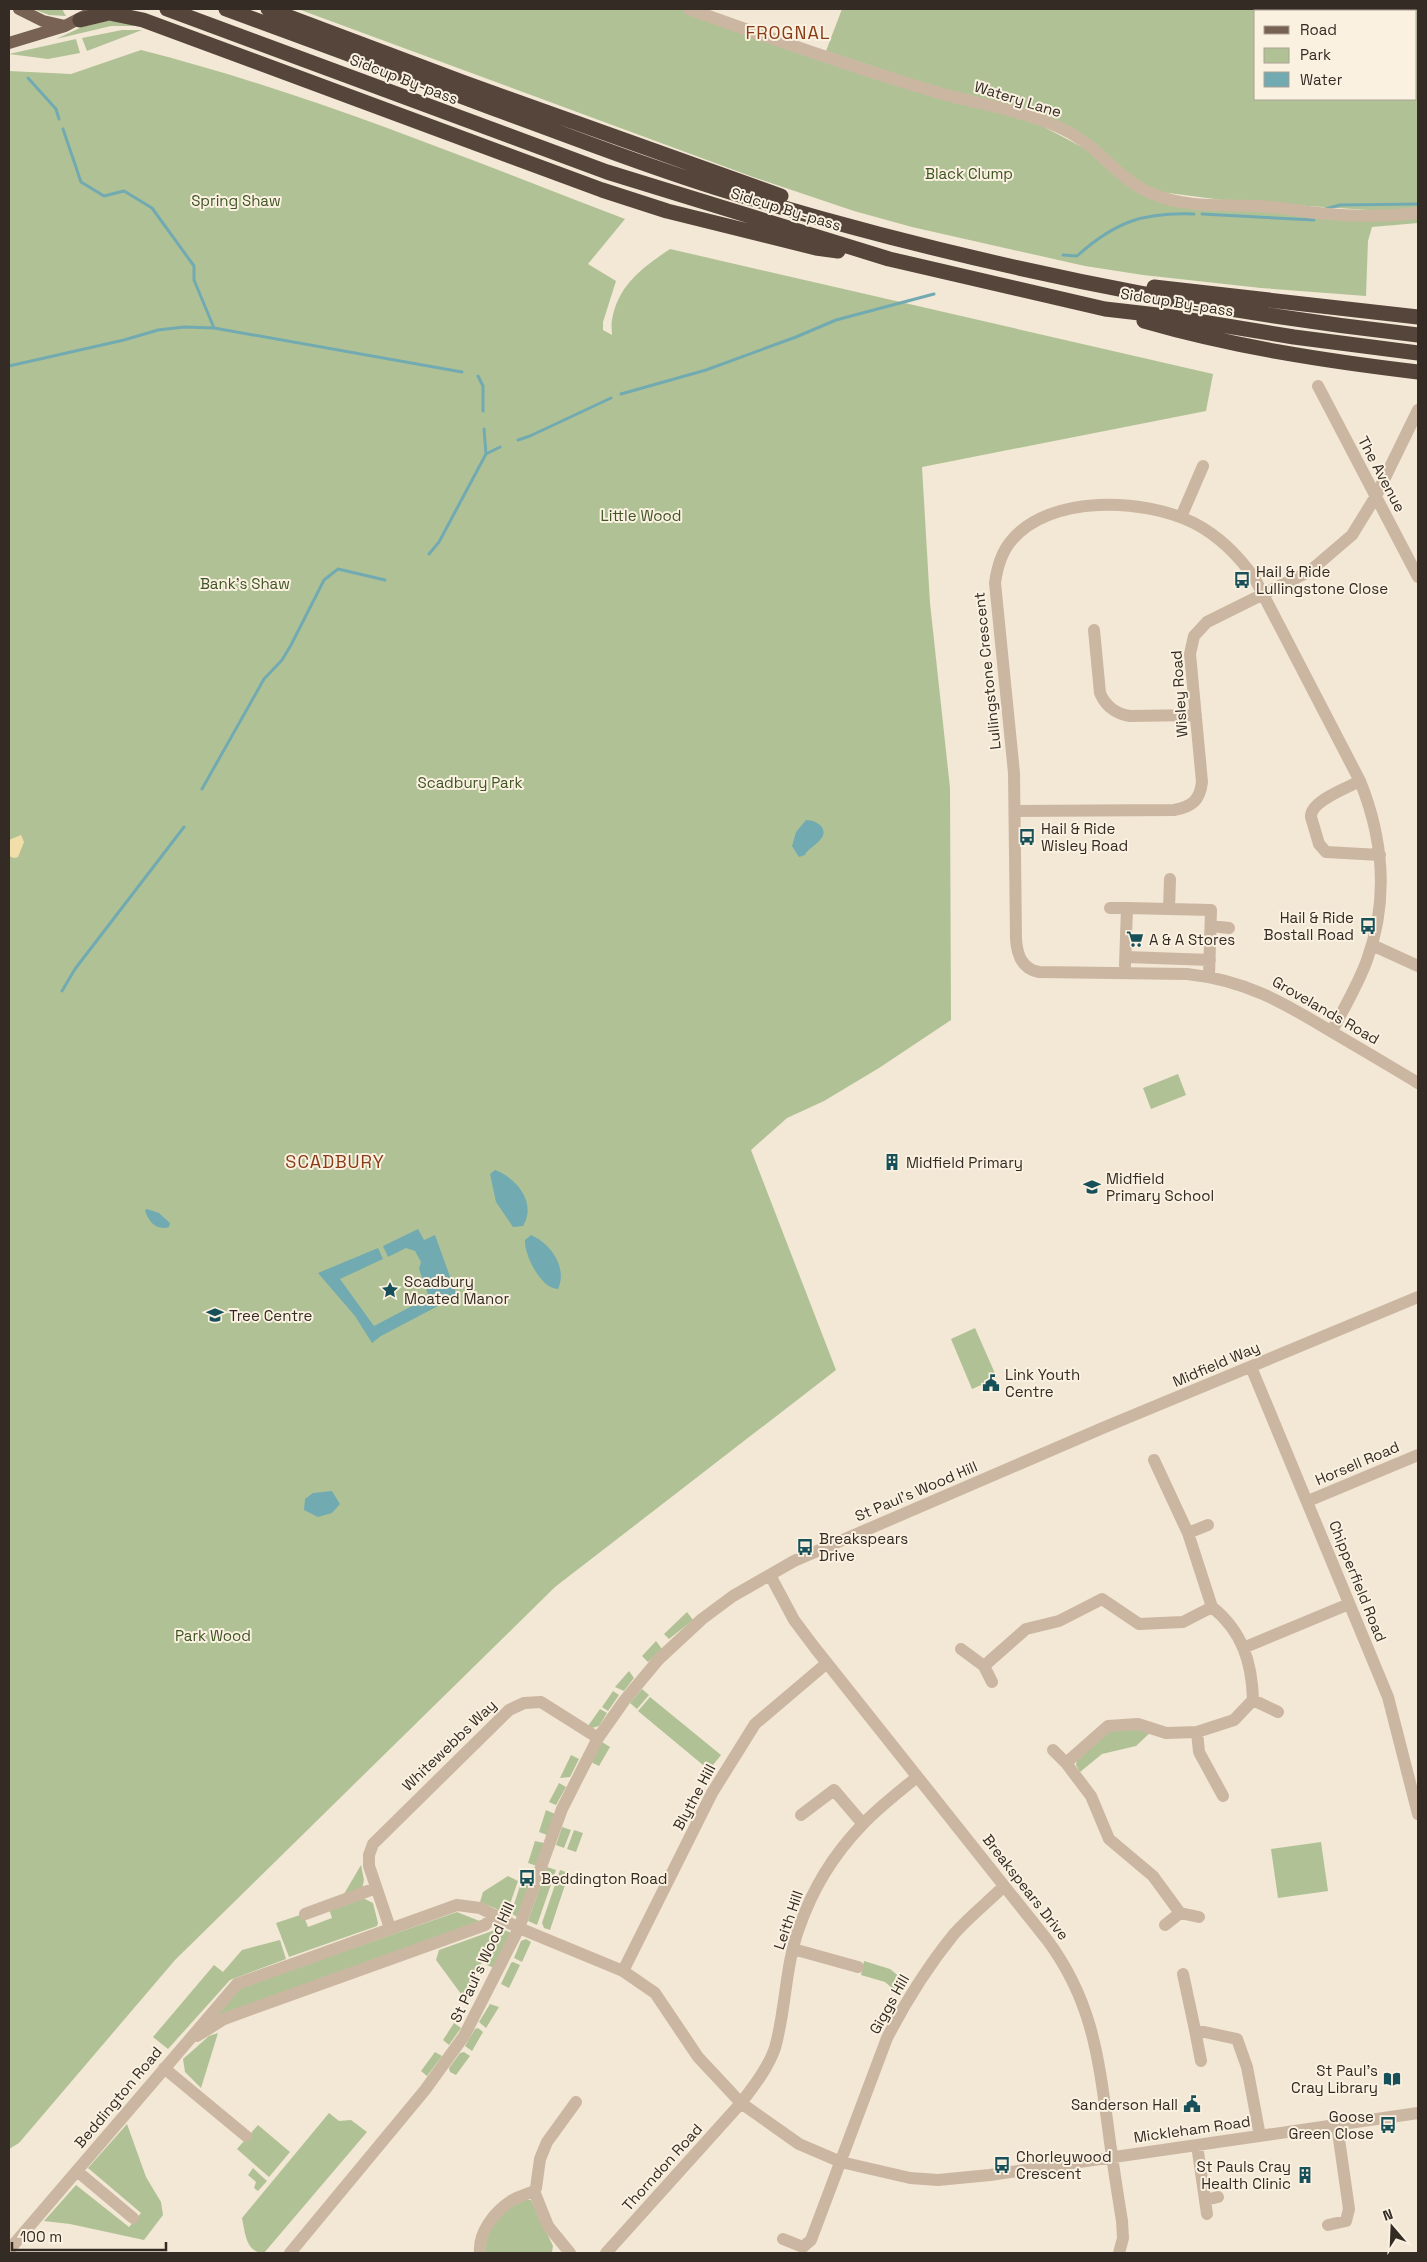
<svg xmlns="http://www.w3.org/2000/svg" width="1427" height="2262" viewBox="0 0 1427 2262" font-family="'Space Grotesk',sans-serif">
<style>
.green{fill:#b0c295;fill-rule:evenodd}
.sand{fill:#f2dea8}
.water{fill:#72aab2}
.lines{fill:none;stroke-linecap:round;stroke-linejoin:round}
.stream{stroke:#72aab2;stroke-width:3}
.minor{stroke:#cbb7a1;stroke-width:12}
.major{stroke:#786254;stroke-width:12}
.highway{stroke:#56453a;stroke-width:15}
.labels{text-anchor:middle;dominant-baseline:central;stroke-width:4;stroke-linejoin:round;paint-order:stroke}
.street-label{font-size:15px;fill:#342b24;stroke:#faf1e1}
.park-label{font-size:15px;fill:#405526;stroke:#faf1e1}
.poi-label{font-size:15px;fill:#342b24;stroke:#faf1e1;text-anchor:start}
.quarter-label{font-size:18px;letter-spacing:1px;fill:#8a3b17;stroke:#faf1e1}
</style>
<rect width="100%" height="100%" fill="#f3e7d5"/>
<path class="green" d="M33,9H62L66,16L49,15Z
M298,9H696L1042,126L1086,149L1150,199L1418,218V223L1372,227L1368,241L1366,296L1261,288L1143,275L1085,266L912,227L854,211L753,177Z
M842,9H1418V207L1398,212L1230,201L1153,191L1137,182L1092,142L942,89L826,51ZM1256,11H1416V99H1256Z
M105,21H118L137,26H111L56,39L82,27Z
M122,30H142L87,51L82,38Z
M76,39L80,53L48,59L9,54Z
M141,50C307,92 465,158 625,219L588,264L616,281L603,322V330L612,335C612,331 611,325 612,320C618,285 642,268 670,249L1213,374L1206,411L922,467L930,603L950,788L951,1020L879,1068L824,1101L787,1118L751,1150L836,1370L555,1587L175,1960L19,2143L9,2149V71L71,74Z
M1178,1074L1186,1095L1151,1109L1143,1088Z
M975,1328L997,1378L972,1389L951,1339Z
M687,1612L693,1620L669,1639L664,1634Z
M656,1641L662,1649L648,1662L642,1656Z
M629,1671L634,1678L624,1691L615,1687Z
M642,1689L649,1695L637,1709L630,1703Z
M613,1691L619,1695L608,1711L602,1707Z
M650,1697L721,1755L709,1770L638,1711Z
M600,1709L607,1713L599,1726L592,1728L588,1726Z
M1136,1728L1152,1731L1136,1746L1102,1754L1080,1772L1076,1765L1077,1759L1110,1731Z
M602,1742L610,1747L599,1766L591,1762Z
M571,1755L579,1759L570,1777L560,1778Z
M559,1783L566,1787L556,1805L549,1802Z
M546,1810L555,1814L547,1835L539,1832Z
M562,1827L571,1830L564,1848L556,1845Z
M574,1830L583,1833L576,1852L567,1849Z
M535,1841L544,1843L537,1866L528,1863Z
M1321,1842L1328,1891L1278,1898L1271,1849Z
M361,1865L364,1880L362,1889L344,1894Z
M547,1867L556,1870L537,1925L528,1921Z
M560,1870L569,1873L550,1930L544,1928L542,1923Z
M508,1876L518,1881L509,1907L501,1911L480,1902L483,1892Z
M521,1883L529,1886L517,1917L511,1913Z
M363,1898L373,1903L378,1923L377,1926L289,1957L276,1923L303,1914L308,1927L332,1918L329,1909Z
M457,1912L482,1922L207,2023L239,1988Z
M503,1929L511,1933L494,1968L487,1965Z
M495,1930L498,1931L464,1998L436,1960L439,1950Z
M526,1939L531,1942L522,1962L514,1958L521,1941Z
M280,1940L286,1959L230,1980L168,2049L153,2037L214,1965L223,1972L242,1950Z
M864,1961L890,1969L907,1983L899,1994L885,1982L861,1975Z
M513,1962L520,1965L509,1988L501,1984L511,1963Z
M490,2004L499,2007L486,2028L479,2022Z
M454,2023L461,2028L449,2045L443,2040Z
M478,2028L483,2032L472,2051L465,2046L475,2029Z
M218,2033L201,2088L185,2072L183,2059L209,2036Z
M435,2052L442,2056L427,2076L421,2071Z
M464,2052L470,2056L456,2075L450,2072L449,2068L460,2053Z
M329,2113L339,2121L351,2120L367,2132L264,2253C246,2253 245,2232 242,2218Z
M127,2124L146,2177L161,2202L163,2215L144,2240L70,2224L44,2221L76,2185L129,2227L141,2213L88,2168Z
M258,2125L290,2152L269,2177L237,2149Z
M253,2168L267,2181L258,2191L254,2188L256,2182L248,2175Z
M524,2200H531L553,2246L552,2252L484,2253C485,2224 500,2213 524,2200Z"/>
<path class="sand" d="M21,835L24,842L18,857L14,858L9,856V840Z"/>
<path class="water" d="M806,820C812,820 817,822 821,826C831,839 809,846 805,855L799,857L792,846L796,832Z
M495,1170C517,1178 537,1203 523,1226L513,1227L496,1202L490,1174Z
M147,1209L159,1213L170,1223L169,1227C157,1231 148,1222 145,1210Z
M418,1229L424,1240L435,1235L457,1296L381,1336L372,1343L355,1316L318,1273L378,1248L383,1259L340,1279L374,1326L429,1297L419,1269L421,1262L415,1251L406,1248L388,1257L383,1246Z
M531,1235C550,1243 568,1267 558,1289C541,1289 524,1255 525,1240Z
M332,1491L340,1504L332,1513L318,1517L304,1510L305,1499L313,1493Z"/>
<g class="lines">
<path class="stream" d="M28,78L56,109L59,119
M63,129L81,182L104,196L124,191L152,208L194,266V280L214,328L462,372
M1325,209L1340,205L1418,204
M1202,214L1314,220
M1063,255L1077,256C1115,222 1143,212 1194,214
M9,366L124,340L158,330L184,327L214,328
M478,376L483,386V411
M621,394L706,370L796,337L836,320L934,294
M484,429L486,454
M518,440L530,436L611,398
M429,554L439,542L486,454L500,447
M202,789L264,679L282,660L291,645L324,580L338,569L385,580
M62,991L75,969L184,827"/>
<path class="minor" d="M689,9C772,39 855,68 939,93C974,103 1010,108 1044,121C1060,127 1078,136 1091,147C1111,164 1128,184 1153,194C1191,210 1231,203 1271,207C1287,208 1302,212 1318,213C1351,217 1385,217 1418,213
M1318,386L1418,577
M1181,517L1203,466
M1094,630L1100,693C1106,707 1116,714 1130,716L1196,715
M1360,781C1347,788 1310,801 1311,817L1319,844L1326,852L1380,855
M1015,811L1174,810C1192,807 1200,800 1202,782L1190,654L1194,636L1207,622L1310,571L1352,535L1376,496L1418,410
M1110,908H1127L1125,965
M1127,908L1211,910L1209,976
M1169,909L1170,879
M1211,926L1229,928
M1372,945L1418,966
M1126,957L1210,960
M1332,1031C1344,1008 1358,985 1367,960C1389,900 1383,838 1360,781L1255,579C1239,556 1219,536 1194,523C1144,498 1049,494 1011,541C1001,553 997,568 995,583L1014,773L1016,939C1017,955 1022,969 1039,972L1187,974C1245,980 1283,1002 1332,1032C1361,1049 1390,1066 1418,1083
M1251,1367L1388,1697L1418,1814
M1154,1460L1188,1533L1212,1607
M1308,1501L1418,1455
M1188,1533L1208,1525
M770,1575L794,1620L815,1648L1048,1941C1092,2001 1098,2055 1108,2127C1112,2159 1117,2190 1122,2221L1123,2238L1119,2253
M1243,1648L1349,1604
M961,1649L984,1666L992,1682
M984,1666L1026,1629L1059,1621L1102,1599L1139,1624L1183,1622L1212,1607C1242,1631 1252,1662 1253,1700L1234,1720L1197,1732L1166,1733L1138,1724L1108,1726L1066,1763L1053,1750
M1253,1700L1278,1712
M1197,1732L1199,1752L1223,1796
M1066,1763L1091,1796L1109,1839L1153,1876L1180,1913L1199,1917
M801,1815L834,1790L863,1824
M305,1914L376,1888
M1165,1925L1180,1913
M390,1928L369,1866V1855L373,1844L509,1710L524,1703L541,1702L598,1738
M793,1949L858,1967
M623,1971L712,1793L755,1724L827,1663
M1183,1974L1195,2030L1237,2039L1247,2067L1260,2136
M1195,2030L1201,2061
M197,2036L224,2019L485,1925L495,1915
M164,2068L246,2136
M1197,2145L1207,2214
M77,2171L133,2218
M534,2191L548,2226L570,2253
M1205,2200L1218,2197
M1328,2225L1346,2221L1349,2209L1337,2125
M783,2239L803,2247L811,2240L887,2038C906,2001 928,1966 954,1934C969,1917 988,1902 1004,1886
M9,2250L237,1984L457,1905L480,1908L519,1928L623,1971L655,1993L698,2057L741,2103L799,2144L841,2162L910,2178L938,2180L990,2175L1418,2113
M290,2253L425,2090L464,2036L519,1928L562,1809L598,1738L624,1701L659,1659L702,1619L733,1596L794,1561L1105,1427L1418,1297
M480,2253C478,2233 494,2212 511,2201C518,2196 526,2195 534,2191L536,2188L540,2159L547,2142L576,2102
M606,2253L741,2103C754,2086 768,2068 775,2048C786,2009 785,1966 799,1928C812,1890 834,1854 862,1825C879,1807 899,1792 917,1777"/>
<path class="major" d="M19,9L43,21L65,26
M9,43L65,26L88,14"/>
<path class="highway" d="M167,9L607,172L889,259L1105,309L1166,316L1294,337L1418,353
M226,9C316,42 405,75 495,109C573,137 650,168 730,192C954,260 1185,309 1418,335
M268,9L465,83L781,196
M80,20L109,13L143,20L602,190L667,211L816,248L838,251
M1154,287L1418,317
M1144,321C1234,347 1326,361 1418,372"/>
</g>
<defs>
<g id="bus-bare" transform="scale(1.35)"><path d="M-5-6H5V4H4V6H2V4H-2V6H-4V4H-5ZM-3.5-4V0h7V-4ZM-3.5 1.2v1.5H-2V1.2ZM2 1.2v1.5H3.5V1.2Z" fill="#175059" stroke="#faf1e1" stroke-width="2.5" paint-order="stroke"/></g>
<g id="supermarket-bare" transform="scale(1.35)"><path d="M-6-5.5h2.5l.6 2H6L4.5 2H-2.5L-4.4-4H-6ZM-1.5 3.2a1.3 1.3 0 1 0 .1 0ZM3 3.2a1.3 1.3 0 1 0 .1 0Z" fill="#175059" stroke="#faf1e1" stroke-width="2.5" paint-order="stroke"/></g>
<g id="building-bare" transform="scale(1.35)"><path d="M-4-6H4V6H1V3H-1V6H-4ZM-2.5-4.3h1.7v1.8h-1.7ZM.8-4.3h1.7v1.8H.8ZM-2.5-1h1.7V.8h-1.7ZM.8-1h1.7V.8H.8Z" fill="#175059" stroke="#faf1e1" stroke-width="2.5" paint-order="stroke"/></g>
<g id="school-bare" transform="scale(1.35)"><path d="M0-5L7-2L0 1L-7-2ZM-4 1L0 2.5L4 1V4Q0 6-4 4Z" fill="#175059" stroke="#faf1e1" stroke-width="2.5" paint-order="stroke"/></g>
<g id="sight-bare" transform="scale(1.35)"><path d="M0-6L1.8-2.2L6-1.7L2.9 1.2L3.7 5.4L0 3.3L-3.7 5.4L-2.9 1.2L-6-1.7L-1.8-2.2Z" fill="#175059" stroke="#faf1e1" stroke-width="2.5" paint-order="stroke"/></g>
<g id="university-bare" transform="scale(1.35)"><path d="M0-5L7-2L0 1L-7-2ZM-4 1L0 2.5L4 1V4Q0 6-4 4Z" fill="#175059" stroke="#faf1e1" stroke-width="2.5" paint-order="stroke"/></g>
<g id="civic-bare" transform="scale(1.35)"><path d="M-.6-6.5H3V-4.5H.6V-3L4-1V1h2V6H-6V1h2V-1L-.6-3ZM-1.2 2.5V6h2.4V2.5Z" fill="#175059" stroke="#faf1e1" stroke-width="2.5" paint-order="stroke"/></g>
<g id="library-bare" transform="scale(1.35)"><path d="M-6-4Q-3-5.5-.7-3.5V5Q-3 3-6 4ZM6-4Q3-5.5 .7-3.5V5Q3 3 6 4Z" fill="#175059" stroke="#faf1e1" stroke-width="2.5" paint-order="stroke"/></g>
</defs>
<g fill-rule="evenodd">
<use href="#bus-bare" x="1242" y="580"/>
<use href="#bus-bare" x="1027" y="837"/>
<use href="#bus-bare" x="1368" y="926"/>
<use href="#supermarket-bare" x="1135" y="939"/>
<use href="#building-bare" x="892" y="1162"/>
<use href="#school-bare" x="1092" y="1187"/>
<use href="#sight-bare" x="390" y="1290"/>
<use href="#university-bare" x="215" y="1315"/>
<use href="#civic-bare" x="991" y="1383"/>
<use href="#bus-bare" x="805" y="1547"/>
<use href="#bus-bare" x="527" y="1878"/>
<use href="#library-bare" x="1392" y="2079"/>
<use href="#civic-bare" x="1192" y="2104"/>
<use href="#bus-bare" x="1388" y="2125"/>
<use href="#bus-bare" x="1002" y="2165"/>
<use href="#building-bare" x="1305" y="2175"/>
</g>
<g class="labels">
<g class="street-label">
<text transform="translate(404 79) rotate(21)">Sidcup By-pass</text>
<text transform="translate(1018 99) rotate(17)">Watery Lane</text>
<text transform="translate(786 209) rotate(17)">Sidcup By-pass</text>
<text transform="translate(1177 302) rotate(9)">Sidcup By-pass</text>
<text transform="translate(1382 474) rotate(62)">The Avenue</text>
<text transform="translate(987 671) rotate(-96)">Lullingstone Crescent</text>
<text transform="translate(1179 694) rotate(-94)">Wisley Road</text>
<text transform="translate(1326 1010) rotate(30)">Grovelands Road</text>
<text transform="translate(1216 1364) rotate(-23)">Midfield Way</text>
<text transform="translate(1357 1463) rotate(-23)">Horsell Road</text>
<text transform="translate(916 1491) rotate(-23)">St Paul's Wood Hill</text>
<text transform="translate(1358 1581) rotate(68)">Chipperfield Road</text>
<text transform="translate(449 1745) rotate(-44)">Whitewebbs Way</text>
<text transform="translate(694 1797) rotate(-62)">Blythe Hill</text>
<text transform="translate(1026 1887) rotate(52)">Breakspears Drive</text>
<text transform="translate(788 1920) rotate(-71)">Leith Hill</text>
<text transform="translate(482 1962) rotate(-65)">St Paul's Wood Hill</text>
<text transform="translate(889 2004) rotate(-61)">Giggs Hill</text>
<text transform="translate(118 2097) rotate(-50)">Beddington Road</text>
<text transform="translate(1192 2129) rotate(-8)">Mickleham Road</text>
<text transform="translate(662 2167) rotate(-48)">Thorndon Road</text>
</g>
<g class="park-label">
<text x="969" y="173">Black Clump</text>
<text x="236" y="200">Spring Shaw</text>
<text x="641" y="515">Little Wood</text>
<text x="245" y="583">Bank's Shaw</text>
<text x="470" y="782">Scadbury Park</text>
<text x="213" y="1635">Park Wood</text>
</g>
<g class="poi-label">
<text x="1256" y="571">Hail &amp; Ride<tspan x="1256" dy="17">Lullingstone Close</tspan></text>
<text x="1041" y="828">Hail &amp; Ride<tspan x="1041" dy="17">Wisley Road</tspan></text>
<text x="1354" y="917" text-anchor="end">Hail &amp; Ride<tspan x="1354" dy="17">Bostall Road</tspan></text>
<text x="1149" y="939">A &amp; A Stores</text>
<text x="906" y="1162">Midfield Primary</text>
<text x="1106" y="1178">Midfield<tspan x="1106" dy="17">Primary School</tspan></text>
<text x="404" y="1281">Scadbury<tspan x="404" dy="17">Moated Manor</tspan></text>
<text x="229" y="1315">Tree Centre</text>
<text x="1005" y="1374">Link Youth<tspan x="1005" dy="17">Centre</tspan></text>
<text x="819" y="1538">Breakspears<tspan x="819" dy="17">Drive</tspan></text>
<text x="541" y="1878">Beddington Road</text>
<text x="1378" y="2070" text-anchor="end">St Paul's<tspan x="1378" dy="17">Cray Library</tspan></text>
<text x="1178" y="2104" text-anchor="end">Sanderson Hall</text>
<text x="1374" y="2116" text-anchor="end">Goose<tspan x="1374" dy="17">Green Close</tspan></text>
<text x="1016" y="2156">Chorleywood<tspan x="1016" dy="17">Crescent</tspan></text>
<text x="1291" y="2166" text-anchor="end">St Pauls Cray<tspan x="1291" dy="17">Health Clinic</tspan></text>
</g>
<g class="quarter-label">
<text x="788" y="32">FROGNAL</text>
<text x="335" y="1161">SCADBURY</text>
</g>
</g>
<rect width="1427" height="2262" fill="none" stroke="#342b24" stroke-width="20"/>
<rect x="1254" y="10" width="162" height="90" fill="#faf1e1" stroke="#aba295"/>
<rect x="1264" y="26" width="25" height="8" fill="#786254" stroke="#aba295"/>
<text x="1300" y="35" font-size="15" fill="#342b24">Road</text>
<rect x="1264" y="48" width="25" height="15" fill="#b0c295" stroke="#aba295"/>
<text x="1300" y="60" font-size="15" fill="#342b24">Park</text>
<rect x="1264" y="72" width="25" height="15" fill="#72aab2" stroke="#aba295"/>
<text x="1300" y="85" font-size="15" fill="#342b24">Water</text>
<g transform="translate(1392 2227) rotate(341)" stroke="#faf1e1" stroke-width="4" paint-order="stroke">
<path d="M0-4L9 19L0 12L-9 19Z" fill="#342b24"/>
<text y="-8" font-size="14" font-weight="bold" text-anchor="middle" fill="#342b24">N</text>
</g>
<path d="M12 2242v8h154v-8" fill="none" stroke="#342b24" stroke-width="2.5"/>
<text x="20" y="2242" font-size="15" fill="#342b24" stroke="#faf1e1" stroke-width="4" paint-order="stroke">100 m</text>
</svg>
